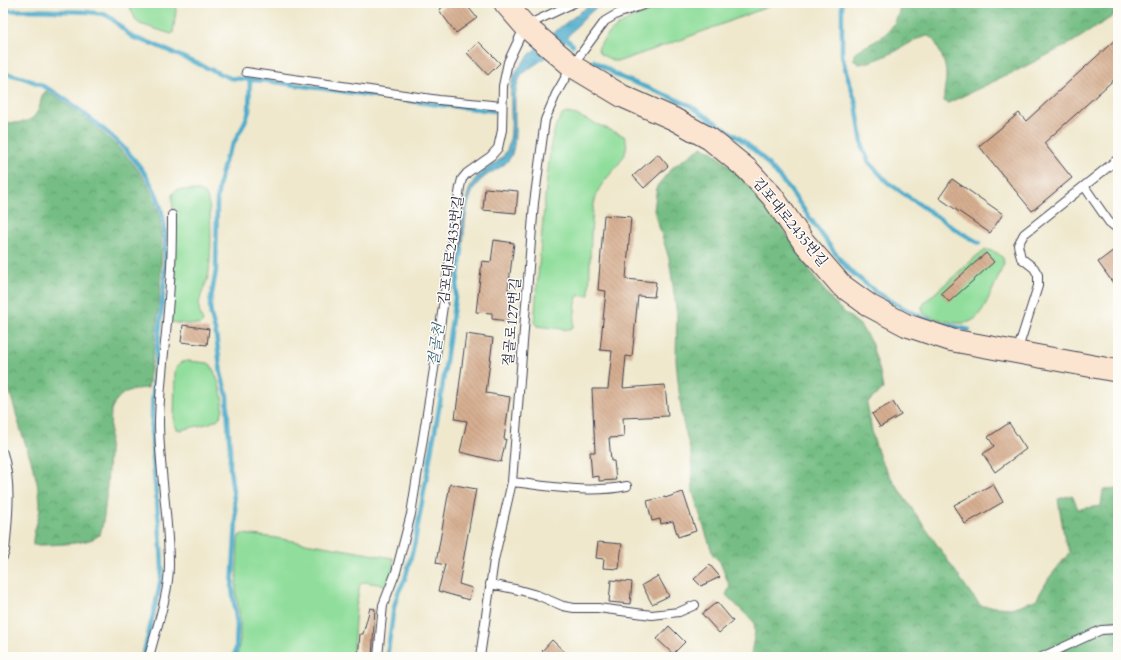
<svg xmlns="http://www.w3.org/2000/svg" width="1121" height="660" viewBox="0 0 1121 660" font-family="Cardo,'Noto Serif KR',serif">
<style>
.forest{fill:url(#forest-crowns);stroke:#4b7060}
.garden{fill:#91de9c;stroke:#5a806c}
.water{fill:url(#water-ripples);stroke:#366682}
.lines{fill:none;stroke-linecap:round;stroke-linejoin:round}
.stream{stroke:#4babca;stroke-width:4.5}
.building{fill:url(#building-back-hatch)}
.lane-casing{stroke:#414051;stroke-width:10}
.secondary-casing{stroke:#414051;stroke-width:24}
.lane{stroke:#fff;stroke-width:8}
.secondary{stroke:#fce5d0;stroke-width:22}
.labels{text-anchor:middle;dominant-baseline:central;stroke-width:3;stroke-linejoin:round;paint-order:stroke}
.street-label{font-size:14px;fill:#22223b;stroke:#fdfcf7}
.water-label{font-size:15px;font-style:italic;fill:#34607b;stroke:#fdfcf7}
</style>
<defs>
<pattern id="forest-crowns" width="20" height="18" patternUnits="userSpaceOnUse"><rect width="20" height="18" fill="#74bd84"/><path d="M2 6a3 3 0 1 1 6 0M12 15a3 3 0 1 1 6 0" fill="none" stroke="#5f996d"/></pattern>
<pattern id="water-ripples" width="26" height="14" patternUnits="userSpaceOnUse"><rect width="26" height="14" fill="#4babca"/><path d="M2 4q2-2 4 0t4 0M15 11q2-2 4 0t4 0" fill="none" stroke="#3e8ba5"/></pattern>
<pattern id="building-back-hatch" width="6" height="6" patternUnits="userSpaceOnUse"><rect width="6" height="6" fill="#d6ae90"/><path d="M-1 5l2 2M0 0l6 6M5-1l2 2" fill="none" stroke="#b7957d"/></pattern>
</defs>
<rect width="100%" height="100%" fill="#fdfcf7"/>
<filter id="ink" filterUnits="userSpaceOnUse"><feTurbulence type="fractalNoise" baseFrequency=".025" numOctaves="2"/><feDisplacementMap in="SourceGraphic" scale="8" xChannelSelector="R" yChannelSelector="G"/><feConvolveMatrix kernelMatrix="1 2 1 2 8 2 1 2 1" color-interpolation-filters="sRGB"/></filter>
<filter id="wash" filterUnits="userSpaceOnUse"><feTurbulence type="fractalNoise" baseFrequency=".012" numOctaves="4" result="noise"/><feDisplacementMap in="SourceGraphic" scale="16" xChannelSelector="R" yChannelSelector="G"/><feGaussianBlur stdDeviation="0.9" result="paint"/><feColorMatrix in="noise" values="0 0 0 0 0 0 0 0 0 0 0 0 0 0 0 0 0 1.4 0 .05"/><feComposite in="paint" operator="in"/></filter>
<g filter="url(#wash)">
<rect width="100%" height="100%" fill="#efe8cd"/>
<path class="forest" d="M900,3H1118V13L1071,43L1018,70L948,103L944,101C943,91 947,82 946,71C945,63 936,35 926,36C920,36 902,48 896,51C884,57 872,62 859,64L854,60V54C859,49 864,47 870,44C887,36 899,23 900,3Z
M46,91C61,99 73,109 86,119C115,143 146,170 157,207C163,227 162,247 161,267C160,308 154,348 148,388C130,389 119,391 111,410C110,428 107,527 99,535C90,545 46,545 33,545C32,531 41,518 40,502C38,478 29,454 21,431C15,410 9,389 3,368V122C19,124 35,124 40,105C41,99 41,95 46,91Z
M702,147L712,151L754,188L792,241L816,280L838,307L860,325L871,342L880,372L883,389L867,403L873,437L881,461L895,484L971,594L981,606L1011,608L1036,600L1049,578L1070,552L1065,541L1058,499L1072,495L1078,509L1101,506L1103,490L1118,489V657H794L790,652L773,657H749L751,654L755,632L754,622L726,595L730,587L720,562L713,555L693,493L691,453L683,422L679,391L676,360L677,315L669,258L654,211L657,186L673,167Z"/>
<path class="garden" d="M128,3H177L173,33L171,34L140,24L136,21Z
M677,3H778L680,40L620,61H614L600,54L598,49C612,19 649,12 677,3Z
M567,113L576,115L624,136C636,156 604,175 597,193C592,207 592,221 591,236C590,255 590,275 589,295L577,296L573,327L570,330L537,326L534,322L545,197L551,143L556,125L562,115Z
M176,190C185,190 196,189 204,193C214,199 211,265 208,277C205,287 199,297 199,307C199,312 201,317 203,322L200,325L176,323L172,322L171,319L175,239L172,196L173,193Z
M986,250C993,250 998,253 1003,258L1004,264C998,276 984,315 973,320C965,325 955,323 946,321C938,319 930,318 923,313L922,307L926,301L979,254Z
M188,361L208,363L211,365C217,376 230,409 218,419C210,425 190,427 181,430L177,429L174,423L175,371C178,363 181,362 188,361Z
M242,534L270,537L393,558C395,566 391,577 386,584L384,585L365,582L360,584L356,608L353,649L351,657H237L240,639V619L236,593L238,541L239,536Z"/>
<path class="water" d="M593,3H603L592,11L574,29L559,48L523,73C508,93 520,129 512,154C506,169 490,170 480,181C464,196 465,232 462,254H460C462,233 462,193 476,178C486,167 500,164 507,150C515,131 509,106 511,86C514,58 571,19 593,3Z"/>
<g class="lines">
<path class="stream" d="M842,3V55L845,68L856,103L863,149L869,162L887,182L955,229L979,243
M3,11L29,10L88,12L104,14L111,18L132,37L153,44L230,78L268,81L432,104L495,111
M562,35L573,45
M594,61L620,77L666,95L689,105L742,140L760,155L790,190L835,253L848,269L872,289L892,302L923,318L938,323L969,330
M3,73C40,79 64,97 92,120C115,138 137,158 151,184C167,211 166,242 165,272C162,320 153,368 152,416C150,467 161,518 162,570L159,589L143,657
M234,657L236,648L237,625L232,588L236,521L235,506L230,469V449L228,422L227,395L221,374L216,334L211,315L210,304L216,271L217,199L220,180L226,157L242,128L247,117L249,111L250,79
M387,657L394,607L398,593L405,579L414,546L440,403L462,249"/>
</g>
<g id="blocks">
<path class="building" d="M448,3H465L477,18L456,33L439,10Z
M1118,37V76L1044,143L1072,178L1032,211L979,146L1019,113L1026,121Z
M479,42L500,63L488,75L467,53Z
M658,154L668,166L644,188L633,176Z
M952,179L1003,214L990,233L939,198Z
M485,188L518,191L516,213L483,210Z
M604,215L631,217L626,279L656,282L654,297L638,296L632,357L626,356L623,388L665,385L668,416L623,418L624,437L609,438L611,461H614L616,480L599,481V476L592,477L590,452H595L592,389H608L612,351L600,350L606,291L598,290Z
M494,240L514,243L508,290H511L508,321L492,319V313L476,312L482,261L491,262Z
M1118,247V290L1098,262Z
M986,253L994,262L949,302L941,293Z
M183,325L209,329L207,345L181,342Z
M466,334L493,338L486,393L510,397L504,439H506L501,462L460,452L467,421L455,419Z
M893,402L901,415L880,427L872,414Z
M1009,423L1026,449L995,472L983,454L994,446L988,437Z
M450,484L476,489L459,584L472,588L469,600L438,591L445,565L436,563Z
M993,484L1003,502L965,524L954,505Z
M683,492L696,531L678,537L673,521L661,524L660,519L652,521L647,501L665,497V498Z
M598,542L622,544L619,569L603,568L604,559L596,558Z
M710,565L720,577L701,586L694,579Z
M658,576L669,596L652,604L642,585Z
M611,580L632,582L630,604L609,602Z
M717,602L733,621L719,633L702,614Z
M370,608L375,609L372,657H358L360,634H363Z
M669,626L685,642L673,654L657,639Z
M552,640L570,657H548L542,651Z"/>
</g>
</g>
<g filter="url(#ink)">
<use href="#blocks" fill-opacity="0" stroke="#414051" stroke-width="1"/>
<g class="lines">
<g class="lane-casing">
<path id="lane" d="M246,72L439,100L502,106
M1084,186L1109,222L1118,229
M1017,352L1038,286V275L1034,268L1021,258L1018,245L1024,234L1118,159
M3,453C12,485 8,518 5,551L3,557
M512,482C550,486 589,494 627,486
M490,584L519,590L537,595L563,606L574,608H598L652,615L679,612L695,605
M149,657C156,629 169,594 169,565C169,517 159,469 159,421C160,374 168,328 170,282C172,260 172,238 172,215
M378,657L383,605L396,572L411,514L434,369L460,187L462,179L467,173L491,156L498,148L502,130L503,86L508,62L525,26L574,3
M480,657L494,560L512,482L534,203L545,120L556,94L572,66L605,21L617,14L649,3
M1042,657L1101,630L1118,629"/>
</g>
<g class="secondary-casing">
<path id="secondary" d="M505,3L525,26L572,66L622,96L674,119L710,139L747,169L772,196L803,241L841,285L870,306L906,325L951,340L1118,371"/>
</g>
<use href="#lane" class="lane"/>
<use href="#secondary" class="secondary"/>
</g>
</g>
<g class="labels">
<g class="street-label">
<text transform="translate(790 222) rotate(51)">김포대로2435번길</text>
<text transform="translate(451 250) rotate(-82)">김포대로2435번길</text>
<text transform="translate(512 322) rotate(-85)">절골로127번길</text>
</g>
<g class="water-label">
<text transform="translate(436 345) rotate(-82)">절골천</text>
</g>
</g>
<rect width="1121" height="660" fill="none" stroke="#fdfcf7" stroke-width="16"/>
</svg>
